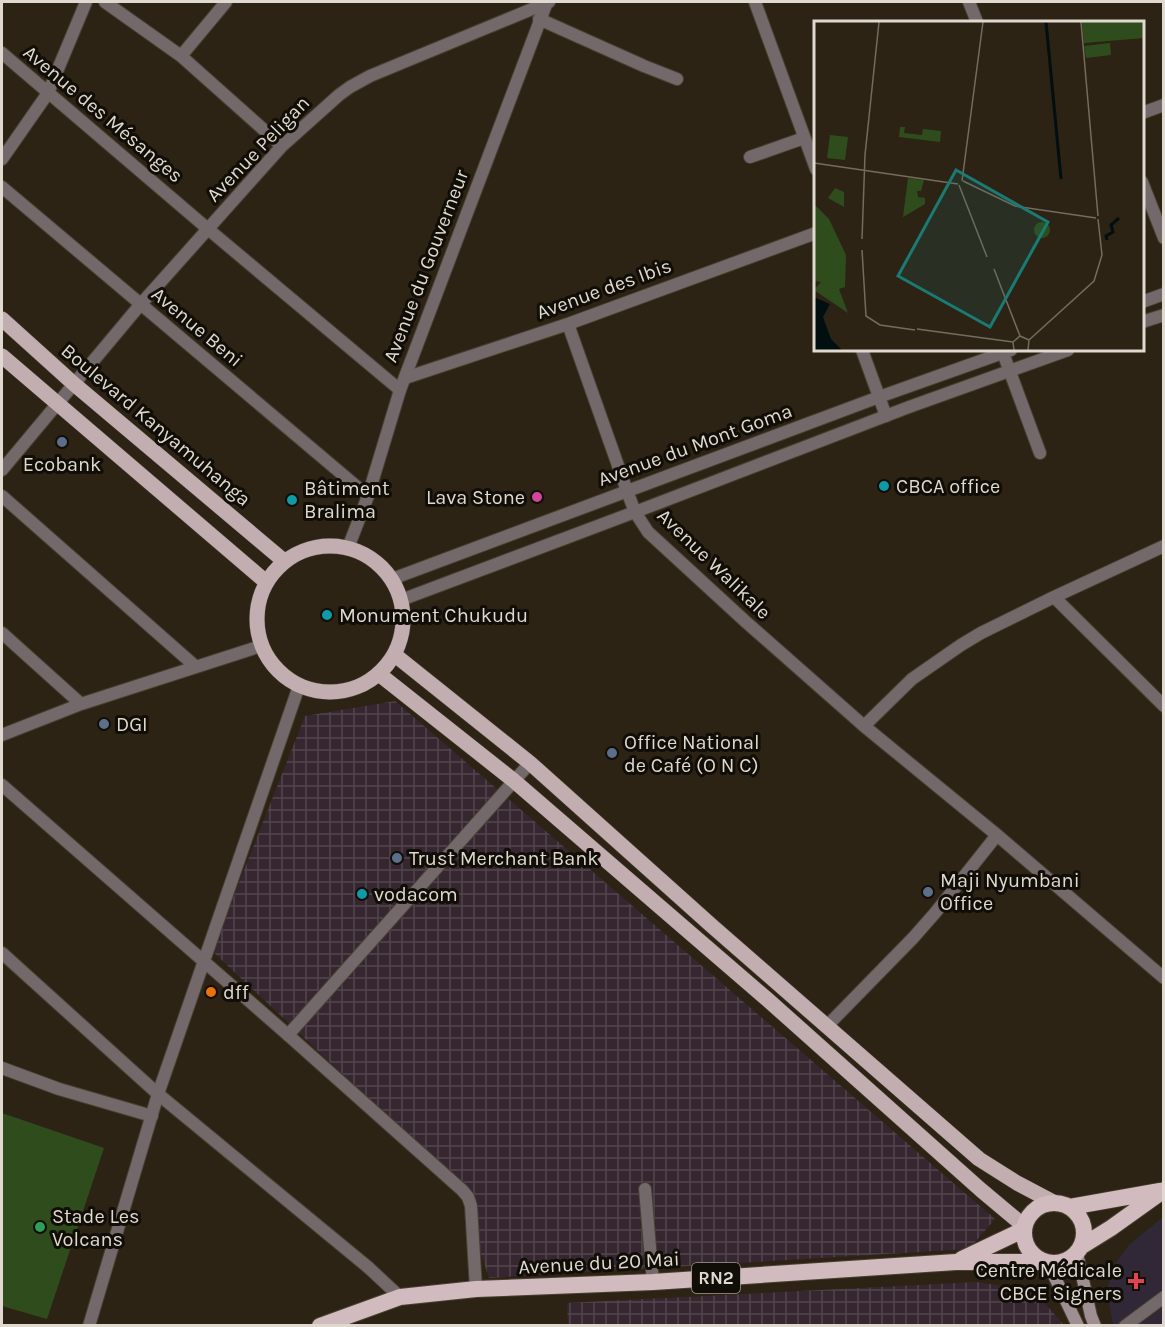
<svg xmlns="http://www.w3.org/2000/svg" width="1165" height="1327" viewBox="0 0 1165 1327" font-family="Karla,sans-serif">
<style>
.industrial{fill:url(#industrial-grid)}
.medical{fill:#302837}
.park{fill:#2f4d1c}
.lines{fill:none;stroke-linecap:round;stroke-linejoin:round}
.minor-casing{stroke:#494032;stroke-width:14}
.tertiary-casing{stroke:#494032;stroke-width:14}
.secondary-casing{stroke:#494032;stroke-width:14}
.primary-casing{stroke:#494032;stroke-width:16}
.trunk-casing{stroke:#494032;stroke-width:18}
.minor{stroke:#73696a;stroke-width:12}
.tertiary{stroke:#73696a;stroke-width:12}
.secondary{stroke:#9f8f92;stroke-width:12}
.primary{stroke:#c2adb0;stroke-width:15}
.trunk{stroke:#d2bbbe;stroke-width:16}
.service-dot{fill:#5c6f8a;stroke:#110d07;stroke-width:2}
.culture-dot{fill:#0f9aa8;stroke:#110d07;stroke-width:2}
.hotel-dot{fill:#d1479c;stroke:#110d07;stroke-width:2}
.food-dot{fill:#e8710a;stroke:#110d07;stroke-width:2}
.leisure-dot{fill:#2e9e5b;stroke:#110d07;stroke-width:2}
.health-dot{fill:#e0444e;stroke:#110d07;stroke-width:2}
.labels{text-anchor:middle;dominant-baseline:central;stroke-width:6;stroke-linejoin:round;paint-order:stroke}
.shield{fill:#110d07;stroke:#a19c94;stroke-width:1.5}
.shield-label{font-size:18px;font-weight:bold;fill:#dfd9d0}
.street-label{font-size:20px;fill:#dfd9d0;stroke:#110d07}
.poi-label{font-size:20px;fill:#dfd9d0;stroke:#110d07;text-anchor:start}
.inset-river{fill:none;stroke:#020f10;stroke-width:3}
.inset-road{fill:none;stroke:#746c5f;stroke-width:1.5}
.view{fill:#197b73;fill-opacity:0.15;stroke:#197b73;stroke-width:3}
.inset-edge{fill:none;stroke:#dfd9d0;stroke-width:3}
</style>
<defs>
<pattern id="industrial-grid" width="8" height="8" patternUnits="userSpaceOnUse" patternTransform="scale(1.5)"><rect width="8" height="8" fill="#362630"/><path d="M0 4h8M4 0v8" fill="none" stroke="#53454d"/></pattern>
</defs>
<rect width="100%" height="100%" fill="#2c2314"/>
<path class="industrial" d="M395,701L995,1219L969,1249L489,1278L475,1237L472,1196L212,951L305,716Z
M977,1282L1034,1291L1064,1325H568L567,1303Z"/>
<path class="medical" d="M1163,1217V1325H1113L1107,1293L1111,1269L1130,1244Z"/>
<path class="park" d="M2,1113L104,1148L47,1319L2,1306Z"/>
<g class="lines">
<g class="minor-casing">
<path id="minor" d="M105,2L181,56L282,146
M755,2L816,169
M969,2L977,22
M539,19L644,66L677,79
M2,53L208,229L400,390
M181,56L226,2
M1142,113L1164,105
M750,157L804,138
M2,159L48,93L86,2
M1142,182L1164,238
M2,187L368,496
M568,324L627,491L635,512L648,532L746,622L864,726L997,835L1164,978
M862,350L886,416
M1003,353L1040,453
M405,378L568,324L816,233
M2,470L140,305L282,146L339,95L350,87L370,76L549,2
M2,496L195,666
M1054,597L1164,706
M2,633L81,704
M864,726L912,679L961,645L981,633L1054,597L1164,546
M2,735L81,704L261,646
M2,953L158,1094L369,1268L400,1297
M826,1027L913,938L935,913L997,835
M288,1035L530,763
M2,1068L59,1089L152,1116
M645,1189L653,1282
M1125,1326L1164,1297"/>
</g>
<g class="tertiary-casing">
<path id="tertiary" d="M1142,302L1164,294
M1142,322L1164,315
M348,548L368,496L400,390L547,2
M392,579L879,397L1011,350
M401,600L635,512L909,407L1068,350
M2,785L288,1035L462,1190L468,1197L471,1206L476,1289
M89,1326L158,1094L299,686"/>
</g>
<g class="secondary-casing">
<path id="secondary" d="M1077,1253L1091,1316L1095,1326
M1048,1263L1078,1326"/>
</g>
<g class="primary-casing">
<path id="primary" d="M2,319L74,384L284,561
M2,356L266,582
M257 619a73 73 0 1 1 146 0a73 73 0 1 1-146 0Z
M395,655L530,763L712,926L979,1159L1017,1183L1053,1202
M379,674L513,780L768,1000L981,1190L1024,1226"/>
</g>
<g class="trunk-casing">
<path id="trunk" d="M1024 1233a30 30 0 1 1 60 0a30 30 0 1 1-60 0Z
M1070,1207L1160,1191
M1082,1246L1111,1228L1164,1190
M962,1259L1023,1230
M320,1326L400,1297L476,1289L653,1282L956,1262H1042"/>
</g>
<use href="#minor" class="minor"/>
<use href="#tertiary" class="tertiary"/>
<use href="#secondary" class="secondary"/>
<use href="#primary" class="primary"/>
<use href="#trunk" class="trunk"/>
</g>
<g class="service-dot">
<circle cx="62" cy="442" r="6"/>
<circle cx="104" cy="724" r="6"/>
<circle cx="612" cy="753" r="6"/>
<circle cx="397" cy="858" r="6"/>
<circle cx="928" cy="892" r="6"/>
</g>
<g class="culture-dot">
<circle cx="884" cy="486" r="6"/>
<circle cx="292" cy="500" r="6"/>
<circle cx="327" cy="615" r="6"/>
<circle cx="362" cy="894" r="6"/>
</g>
<circle class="hotel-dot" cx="537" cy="497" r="6"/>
<circle class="food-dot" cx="211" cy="992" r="6"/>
<circle class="leisure-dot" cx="40" cy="1227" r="6"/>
<path class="health-dot" d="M1133 1272h6v6h6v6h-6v6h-6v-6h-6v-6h6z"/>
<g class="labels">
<rect class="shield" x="692" y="1263" width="48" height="30" rx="4.5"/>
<g class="shield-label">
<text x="716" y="1278">RN2</text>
</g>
<g class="street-label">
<text transform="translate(103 114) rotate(40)">Avenue des Mésanges</text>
<text transform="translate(258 149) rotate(-46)">Avenue Peligan</text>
<text transform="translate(426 266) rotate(-69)">Avenue du Gouverneur</text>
<text transform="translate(604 289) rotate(-20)">Avenue des Ibis</text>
<text transform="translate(197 327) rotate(40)">Avenue Beni</text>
<text transform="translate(156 425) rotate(40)">Boulevard Kanyamuhanga</text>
<text transform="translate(695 445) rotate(-20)">Avenue du Mont Goma</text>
<text transform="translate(714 564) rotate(44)">Avenue Walikale</text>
<text transform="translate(599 1263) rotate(-3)">Avenue du 20 Mai</text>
</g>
<g class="poi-label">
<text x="62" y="464" text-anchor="middle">Ecobank</text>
<text x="896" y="486">CBCA office</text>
<text x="304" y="488">Bâtiment<tspan x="304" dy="23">Bralima</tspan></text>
<text x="525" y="497" text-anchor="end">Lava Stone</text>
<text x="339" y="615">Monument Chukudu</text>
<text x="116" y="724">DGI</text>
<text x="624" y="742">Office National<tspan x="624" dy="23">de Café (O N C)</tspan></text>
<text x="409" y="858">Trust Merchant Bank</text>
<text x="940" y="880">Maji Nyumbani<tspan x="940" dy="23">Office</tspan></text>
<text x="374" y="894">vodacom</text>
<text x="223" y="992">dff</text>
<text x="52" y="1216">Stade Les<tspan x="52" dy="23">Volcans</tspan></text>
<text x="1122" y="1270" text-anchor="end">Centre Médicale<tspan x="1122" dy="23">CBCE Signers</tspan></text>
</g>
</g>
<g transform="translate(814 21)">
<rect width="330" height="330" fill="#2c2314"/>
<path d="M86,106H91L90,112L108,114L109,108L127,110L126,121L85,116ZM94,157L110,159L107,170H103L104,176L111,177V183L89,196ZM0,183L15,198L32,234L31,266L25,268L34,292L0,269L7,261L0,260Z" fill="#2f4d1c"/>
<path d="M268,1H330V17L270,22Z" fill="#2f4d1c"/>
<path d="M296,22L297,34L272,37L270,25ZM16,114L34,116L31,139L13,137ZM21,167L30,171V186L14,177ZM220 209a8 8 0 1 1 16 0a8 8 0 1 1-16 0Z" fill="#2f4d1c"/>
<path d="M0,276L16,283L9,296L17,318L28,329H0Z" fill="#020f10"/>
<path class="inset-river" d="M232,1L247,158M293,219L292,215L299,211L297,204L305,197"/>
<path class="inset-road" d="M267,1L284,195M0,142L144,163M148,160L169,1M149,160L201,185L282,197M145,164L173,236M48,218L51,134L65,1M48,229L52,295L66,304L101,309M180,248L206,315M103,308L199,321M215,319L280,260L288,234L284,198M200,329L199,321L206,315L215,319L214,329"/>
<path class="view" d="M142,149L234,201L176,306L84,255Z"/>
<rect width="330" height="330" class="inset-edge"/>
</g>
<rect width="1165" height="1327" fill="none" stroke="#dfd9d0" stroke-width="6"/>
</svg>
